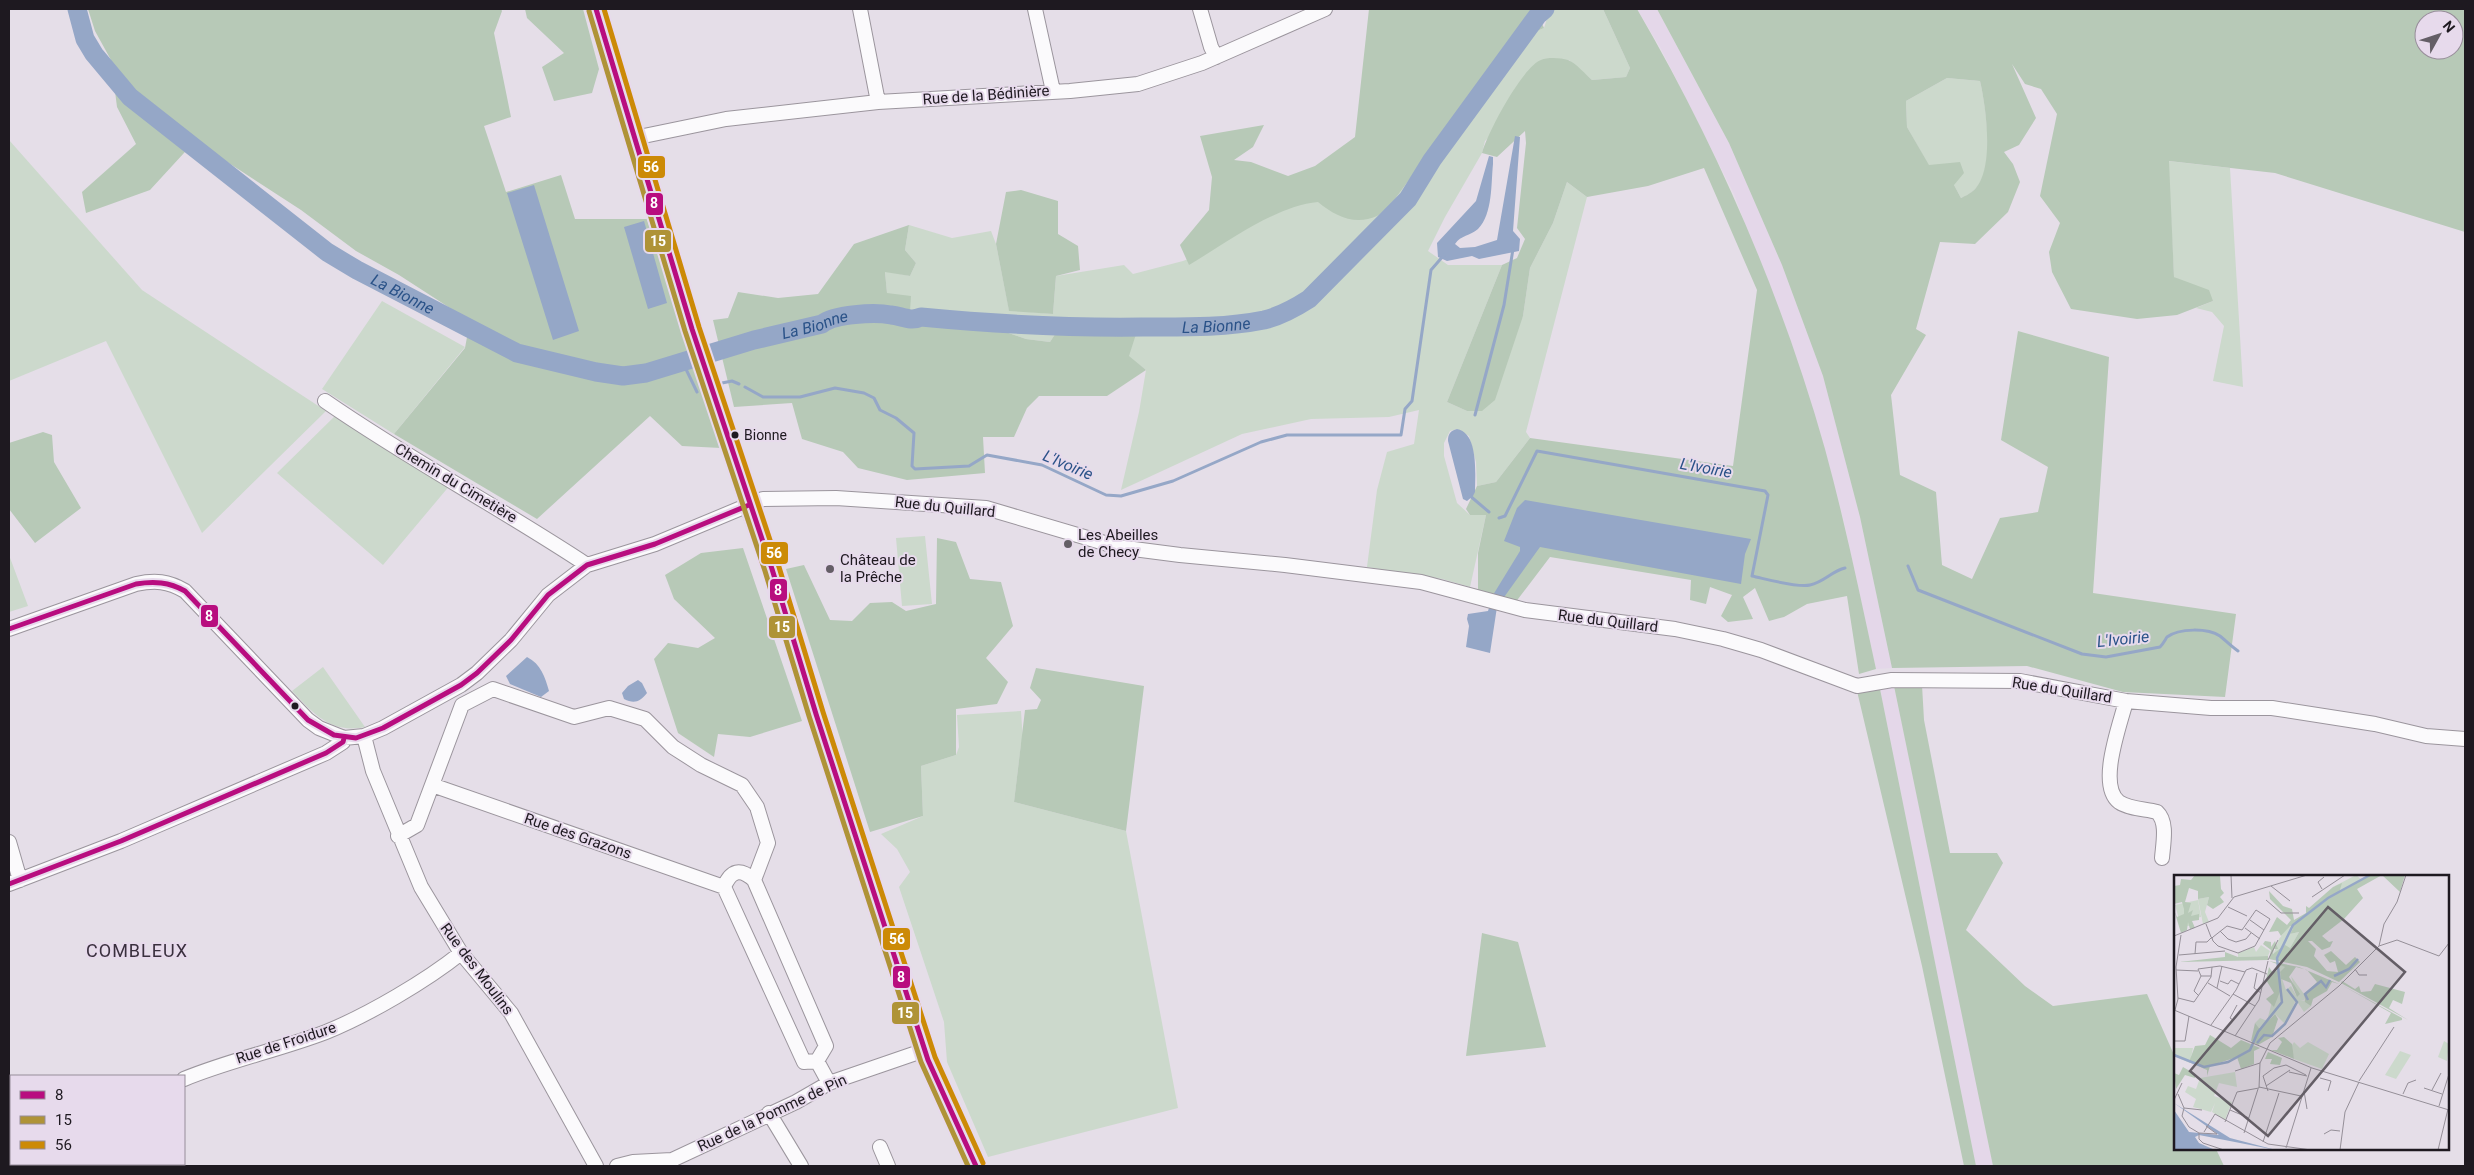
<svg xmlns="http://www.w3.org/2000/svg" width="2474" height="1175" viewBox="0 0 2474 1175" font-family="Roboto,sans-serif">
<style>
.built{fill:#e4d7e9}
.green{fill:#ccd9cc}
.forest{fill:#b7c9b7;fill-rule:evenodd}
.water{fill:#95a7c7}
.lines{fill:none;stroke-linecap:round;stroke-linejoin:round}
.stream{stroke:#95a7c7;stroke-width:3}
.river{stroke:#95a7c7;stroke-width:19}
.minor-casing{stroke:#9b959d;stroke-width:16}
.major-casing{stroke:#9b959d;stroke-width:20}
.minor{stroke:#fbfafc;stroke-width:14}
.major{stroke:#fbfafc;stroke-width:18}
.bus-1-casing{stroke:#e7daec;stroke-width:9}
.bus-2-casing{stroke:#e7daec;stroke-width:9}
.bus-3-casing{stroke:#e7daec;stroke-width:9}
.bus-1{stroke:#b80d7f;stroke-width:5}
.bus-2{stroke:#af9337;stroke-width:5}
.bus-3{stroke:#cc8a06;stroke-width:5}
.bus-dot{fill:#1e1920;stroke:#e7daec;stroke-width:2}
.poi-dot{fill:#645e66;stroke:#e7daec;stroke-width:2}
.labels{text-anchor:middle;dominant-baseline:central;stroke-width:4;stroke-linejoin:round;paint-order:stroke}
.bus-label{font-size:14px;fill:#1e1920;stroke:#e7daec;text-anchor:start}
.street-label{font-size:15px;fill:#1e1920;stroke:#e7daec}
.poi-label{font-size:15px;fill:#1e1920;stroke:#e7daec;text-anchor:start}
.water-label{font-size:16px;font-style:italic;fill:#2a5288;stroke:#e7daec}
.quarter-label{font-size:18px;letter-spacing:1px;fill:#3a303e;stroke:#e7daec}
.inset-river{fill:none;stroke:#95a7c7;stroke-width:2.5}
.inset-road{fill:none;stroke:#958f98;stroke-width:1}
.view{fill:#645e66;fill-opacity:0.15;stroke:#645e66;stroke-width:2.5}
.inset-edge{fill:none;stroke:#1e1920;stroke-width:2.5}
.line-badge{stroke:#e7daec;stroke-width:2}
.badge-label{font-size:14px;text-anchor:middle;font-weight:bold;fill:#fff}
</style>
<rect width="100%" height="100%" fill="#e5dee8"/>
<path class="built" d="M1637,9H1657L1665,24L1729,143L1782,265L1823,376L1860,517L1892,668L1876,669L1843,518L1824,447L1798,367L1734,194L1661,49Z
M1894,686L1974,1071L1993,1166H1976L1880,689Z"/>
<path class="green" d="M1550,9H1603L1630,68L1626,77L1592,80L1569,60L1485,141L1482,153L1445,217L1428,251L1448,265H1502L1447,402L1467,411L1523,316L1530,268L1553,223L1567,182L1587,197L1526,432L1530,438L1496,482L1477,486L1476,462L1469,436L1457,429L1450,431L1444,443V456L1457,503L1470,515H1486L1470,587L1442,579L1367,567L1377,490L1387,452L1414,444L1419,410L1389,417L1311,419L1242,434L1121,490L1139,412L1146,370L1091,330L1059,328L1050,342L1026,339L974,321L922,320L887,294L885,271L910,276L916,263L905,250L909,225L952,238L991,231L996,244L1009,310L1053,314L1056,276L1124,265L1133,274L1183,261L1212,250L1346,159L1379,214L1395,199L1511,42L1544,28Z
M1947,78L1980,81C1986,107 1996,171 1974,190C1970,194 1965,196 1961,198L1954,185L1929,166L1907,127L1906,101Z
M9,140L142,290L326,411L202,533L106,341L9,381Z
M2168,161L2230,168L2243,387L2213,381L2224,326L2212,312L2196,308L2213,301L2174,277Z
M382,301L465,347L394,434L322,389Z
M337,414L451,484L383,565L277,473Z
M925,536L932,604L902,606L896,538Z
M9,555L28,606L9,612Z
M323,667L365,727C331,734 314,714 292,691Z
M1021,711L1023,743L1021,744L1014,802L1126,831L1178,1108L988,1157L947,1062L944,1022L899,887L910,872L897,849L881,834L923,816L921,766L956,755L959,747L957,715Z"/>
<path class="forest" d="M88,9H501L502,11L494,33L511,117L484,126L506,192L561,175L575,219H647L721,448L682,446L650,416L537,519L394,434L465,348L470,321L399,275L356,251L301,210L195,141L150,190L86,213L82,192L136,144L117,107L111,60L95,31Z
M525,9H583L599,69L592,93L554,101L542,67L564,53L527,18Z
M1369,9H1525L1536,11L1544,28L1511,42L1395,199C1390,204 1384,212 1377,216C1355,226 1335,216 1318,202C1275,206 1226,243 1189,265L1180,245L1209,210L1212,177L1200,136L1264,125L1253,147L1234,160L1251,162L1288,176L1315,166L1355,137Z
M1603,9H1637C1717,146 1782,296 1825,449C1845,522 1860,595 1876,669L1859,674L1847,596L1807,604L1784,617L1769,621L1755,588L1743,597L1753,619L1728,622L1721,616L1732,595L1710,587L1706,604L1690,600L1691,580L1550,557L1515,603L1478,591V553L1486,515H1470L1466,509L1477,486L1496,482L1530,438L1733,466L1757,290L1704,168L1648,186L1587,197L1567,182L1553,223L1530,268L1523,316L1495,400L1482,411H1467L1447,402L1502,265L1517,258L1525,239L1517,228L1526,143L1525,131L1497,157L1482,153C1487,134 1522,67 1541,60C1548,57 1561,58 1568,60C1576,63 1585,74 1592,80L1626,77L1630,68Z
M1657,9H2465V232L2275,173L2169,161L2174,277L2209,290L2213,301L2177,315L2137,319L2071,309L2052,272L2049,252L2060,223L2040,196L2057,114L2041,89L2025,84L2012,64L2036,118L2019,145L2004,152L2013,164L2020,182L2008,212L1975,244L1940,242L1916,329L1926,335L1891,395L1900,475L1936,492L1942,565L1972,579L2000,518L2038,512L2048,467L2001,440L2018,331L2109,357L2093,593L2236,614L2225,697L2123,692L2027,666L1892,668L1860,517L1823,376L1782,265L1729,143ZM2424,20H2454V50H2424ZM1947,78L1980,81C1986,107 1995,170 1974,190C1971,193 1965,196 1961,198L1954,185L1964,173L1960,162L1929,165L1907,127L1906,101Z
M1021,190L1058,201V234L1078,246L1080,270L1056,276L1053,314L1009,311L996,244L1006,192Z
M909,225L905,250L916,263L910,276L885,272L887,293L911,296L910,311L922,320L974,321L1026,339L1050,342L1059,328L1137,331L1129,356L1146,370L1107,396H1039L1027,408L1014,437H983L985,473L907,480L858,468L843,452L802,439L792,403L734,407L713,320L728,318L738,292L778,298L818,294L854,244Z
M43,432L52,435L54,462L81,508L35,543L9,509V443Z
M937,538L956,542L970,579L1001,582L1013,626L986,658L1008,682L997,704L956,709V755L921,766L923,816L870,832L786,569L804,565L830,620L852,621L870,603L892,602L906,611L936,604Z
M743,548L802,721L750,737L718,734L714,757L678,733L654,659L668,643L698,648L715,638L674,599L665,575L701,553Z
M1036,668L1144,686L1126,831L1014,802L1025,710L1037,709L1041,700L1030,688Z
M1922,685L1924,720L1950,853H1997L2003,863L1966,930L2025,986L2053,1006L2147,994L2175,1057V1149H2216L2224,1166H1993L1894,686Z
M1880,689L1976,1166H1964L1922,966L1857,691Z
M1482,933L1518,942L1546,1047L1466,1056Z"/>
<path class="water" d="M1515,136L1520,137L1513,231L1520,239L1519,251L1479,259L1472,256L1447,261L1438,257L1437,243L1476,201L1489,156L1493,157V164C1491,183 1493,214 1478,229C1470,236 1461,235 1455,244L1460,248L1475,247L1497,240Z
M534,185L579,331L553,340L507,193Z
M644,221L667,303L648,309L624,227Z
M1457,429C1479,433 1475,475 1475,492L1473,496L1467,501L1463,499L1448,441C1448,434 1450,431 1457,429Z
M1525,500L1751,539L1745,554L1741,584L1540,547L1497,607L1490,653L1466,647L1469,626L1467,619L1468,614L1488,611L1493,595L1520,551V547L1504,541L1517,508Z
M527,657C541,664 545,677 549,691L541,697L510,684L506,676Z
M638,680L642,683L647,693C640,702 634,704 624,699L622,693L628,686Z"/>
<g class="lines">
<path class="stream" d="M683,363L697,392
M722,383L732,381L739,384
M745,387L763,397H800L835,388L864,393L874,398L880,410L896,418L914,433L912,466L915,469L969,466L987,455L1042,465L1106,495L1121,496L1173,481L1261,442L1287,435H1401L1405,409L1412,401L1431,270L1444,255
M1475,415L1504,305L1513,249
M1469,495L1489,512
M1499,518L1505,516L1537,451L1765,491L1768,495L1752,576C1766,579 1797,588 1810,585C1824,582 1832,571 1845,568
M1908,566L1918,590L2082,654L2106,657L2160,647C2163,644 2165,640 2167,637C2179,628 2208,628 2220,636C2226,641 2232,647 2238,651"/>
<path class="river" id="s1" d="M77,9L85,39L94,54L130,97L327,252L357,270L517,353L596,372L623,376L646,373L754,340L822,324C834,314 875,312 891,315C902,316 910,322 921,317C995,324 1068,328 1142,327C1183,327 1224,328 1264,320C1281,316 1295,308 1309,299L1408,199L1432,160L1538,15L1545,9"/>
<g class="minor-casing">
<path id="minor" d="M860,9L878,102
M1035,9L1053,91
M1200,9L1211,47L1216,57
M634,138L726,119L878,102L1070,91L1138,84L1202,63L1325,9
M325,401C410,460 501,508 587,565
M9,629L136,584C155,580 168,581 185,591L308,720L319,728L344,738L364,736L383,728L461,685L477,673L511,640L548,595L587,565L655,544L763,499L836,498L986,508L1118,547L1180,555L1285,565L1421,582L1525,610L1675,629L1723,639L1761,650L1857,686L1892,680L2020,681L2126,701L2211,708H2272L2375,724L2426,736L2465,739
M2126,701C2120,725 2097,785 2119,802C2129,809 2146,809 2157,812C2168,822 2163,844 2162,858
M364,736L373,771L421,887L461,953L511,1013L596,1166
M432,785L724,887L804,1062L817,1061
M398,836L417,825L462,705L493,689L574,717L609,708L645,719L673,747L701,765L742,785L757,807L768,843L754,880
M9,842L20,880
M9,884L121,841L326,753L343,742L344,738
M724,887C731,870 740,868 754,880L826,1046L817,1061
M817,1061L829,1083
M184,1079C230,1060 279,1050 326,1032C368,1015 426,981 461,953
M769,1113L801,1166
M9,1142H11
M880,1147L888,1166
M617,1166L633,1162L672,1160L796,1102L829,1083L925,1050"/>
</g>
<g class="major-casing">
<path id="major" d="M596,9L692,329L745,487L749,505L772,569L816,714L928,1060L976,1166"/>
</g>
<use href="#minor" class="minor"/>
<use href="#major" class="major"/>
<g class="bus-1-casing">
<path id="bus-1" d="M596,9L692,329L772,569L816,714L928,1060L976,1166
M9,629L136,584C154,581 169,582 185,591L308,720L334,735L356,738L383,728L461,685L477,673L511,640L548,595L587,565L655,544L749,505
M9,884L121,841L326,753L343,742L344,738"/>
</g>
<g class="bus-2-casing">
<path id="bus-2" d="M589,11L685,331L765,571L809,716L921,1062L968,1166"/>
</g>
<g class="bus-3-casing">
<path id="bus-3" d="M604,9L699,327L779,567L823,712L935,1057L983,1163"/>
</g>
<use href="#bus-1" class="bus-1"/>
<use href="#bus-2" class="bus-2"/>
<use href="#bus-3" class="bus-3"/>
</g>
<g class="bus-dot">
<circle cx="735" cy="435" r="4.5"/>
<circle cx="295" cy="706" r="4.5"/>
</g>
<g class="poi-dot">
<circle cx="1068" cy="544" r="5"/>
<circle cx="830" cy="569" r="5"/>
</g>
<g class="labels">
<g class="bus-label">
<text x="744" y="435">Bionne</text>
</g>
<g class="street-label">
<text transform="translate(986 95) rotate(-4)">Rue de la Bédinière</text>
<text transform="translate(456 483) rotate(31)">Chemin du Cimetière</text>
<text transform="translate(945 507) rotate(6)">Rue du Quillard</text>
<text transform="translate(1608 621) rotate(7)">Rue du Quillard</text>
<text transform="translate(2062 690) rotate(9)">Rue du Quillard</text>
<text transform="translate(578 836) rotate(19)">Rue des Grazons</text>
<text transform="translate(477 969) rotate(53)">Rue des Moulins</text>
<text transform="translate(286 1043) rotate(-18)">Rue de Froidure</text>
<text transform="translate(772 1113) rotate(-25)">Rue de la Pomme de Pin</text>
</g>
<g class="poi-label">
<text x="1078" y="535">Les Abeilles<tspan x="1078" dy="17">de Checy</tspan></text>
<text x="840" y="560">Château de<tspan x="840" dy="17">la Prêche</tspan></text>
</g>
<g class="water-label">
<text stroke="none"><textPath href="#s1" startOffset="442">La Bionne</textPath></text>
<text stroke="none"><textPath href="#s1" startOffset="1282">La Bionne</textPath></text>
<text stroke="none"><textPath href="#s1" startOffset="878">La Bionne</textPath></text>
<text transform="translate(1068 465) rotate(23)">L'Ivoirie</text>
<text transform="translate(1706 468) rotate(10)">L'Ivoirie</text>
<text transform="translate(2123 639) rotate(-6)">L'Ivoirie</text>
</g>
<g class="quarter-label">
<text x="137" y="950">COMBLEUX</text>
</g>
</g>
<g transform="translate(2174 875)">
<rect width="275" height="275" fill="#e5dee8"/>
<path d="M182,0L187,4L164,17L161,11ZM35,22L31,37L35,47L29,49L24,24ZM24,25L27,42L17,44L15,51H7L1,30ZM115,51L119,53L116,59L125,57L116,73L99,80L105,64ZM87,70L96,76L94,81L64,82V78L80,72L82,77ZM103,89L112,92L106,98L112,115L117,111L123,122L117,101L130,119V125H126L133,126L137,131L130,137L122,125L111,149L101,139L85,153L81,148L86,143L93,146L101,115H107ZM270,166L275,169L273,186L264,182ZM120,167L126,173L134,167L155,179L148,194L120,184L117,172ZM0,173H19L16,188L0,181ZM226,176L237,180L222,204L211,200ZM61,197L63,212L45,208L40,221L58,227L51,245L38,237L41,228L37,237L19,232L22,224L11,217L14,211L22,214L26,203Z" fill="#ccd9cc"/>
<path d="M21,0L46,1L47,14L50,18L46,22L50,27L39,34L33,30L35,22L24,24V16L15,13L11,27L17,28L14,38L19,35L17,41L25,39V45L18,46L21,53L16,54L14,47L13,55L7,58L0,35L3,42L10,39V34L8,27L0,29V11L6,10L7,4L17,5ZM196,0H208L183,14L189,23L170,44L148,61L155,67L159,66L156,72L148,75L138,66H134L142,74L140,81L153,96L164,97L161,86L156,88L150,80L157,76L172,90L181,82L186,87L165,107L133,92L95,84L97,75L89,69L91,66L97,67V72L101,66L104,74H100L99,79L111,70L116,73L125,57L116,59L119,53L116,51L107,61L104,56L95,57L103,42L113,50L117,45L96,24L95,16L109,31L118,34L120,45L132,38V31L135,33L159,12L168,8L165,18ZM208,0H231L226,17ZM51,77L64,82L94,81V85L5,87L51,82ZM95,86L125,92L165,109L158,107L153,116L139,124L137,131L131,127L130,119L143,107L133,95L122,92L115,102L126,119L123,122L117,108L107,104L106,97L111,92ZM95,92L99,98L104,95L107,114L100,132L92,124L100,118L92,105ZM168,106L181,114L185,111L187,117L197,116L201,109L231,117L228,129L219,125L215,133L234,145L167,108ZM166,109L228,143V145L211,149L217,138ZM101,139L104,144L98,162L84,170L77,166L81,148L85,153L88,152ZM36,160L57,173L67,165L86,173L80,176V189L67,194L63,182L36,191L33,201V195L15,187L21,171L31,170ZM110,162L118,169L120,184L97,175H103L108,167L104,163ZM94,177L108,183L106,190L96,189L98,184H91ZM9,192L21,199V203L11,200L2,214L0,198L5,200Z" fill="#b7c9b7"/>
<path d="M0,228L56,263L102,275L25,260L21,262L25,268L41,275H0V235L15,257L45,260Z" fill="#95a7c7"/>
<path class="inset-river" d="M160,101L175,94L184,84M134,125L131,119L147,106L152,112L156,105M83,168L90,160L98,161L111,149L123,127L113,114M0,180L30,192L54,187L76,175L84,157L108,127L103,83L119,50L154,23L196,0"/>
<path class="inset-road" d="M57,0L58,23M97,11L116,26M148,14L144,7L150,2M138,22L171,0M92,25L107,38H125M54,32L73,41M76,45L90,55M71,53L86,64M46,56L54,64L62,67L72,64L77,58M0,61L44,43L60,22L133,0M205,71L210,49L223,27L232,0M21,79L22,67H33L37,63H38L39,62L53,51L68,55L82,35L96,44L81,71L64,78L44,71L39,66L38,63L37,62L32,49M5,80L51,76M94,85L104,65M181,94L185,100H193M2,95L24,96M83,98L80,113L87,118M37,101H27L24,94L46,91L71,97M46,106L54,109L57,105L65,109M34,108L56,121M43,113L48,91M59,119L81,131M25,121L20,116L27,101M4,123L20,127L37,102L38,92M0,135L138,193L275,235M1,135L4,124L2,92L7,60M59,145L56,143L63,130M37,150L62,115L72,95L78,93L93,99M61,161L85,125L94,86M0,166H11L15,141M61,196L86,188M115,197L133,201M146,203L157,206L154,216M185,206L220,152M92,211L116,195M85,212L127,221M250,213L268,219M258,215L267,198M94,216L89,201L100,193L112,190L132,200M130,216L133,234M4,219L10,233M229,219L234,208L242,205M0,225L8,208M265,231L275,199M10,233L8,241L15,252L25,258M10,233L28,235M56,235L75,243M51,247L63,217L85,213L86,188L96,168L165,111L205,71L223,65L265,81L275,68M30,257L41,239L94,269L137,275M25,258V264L29,268L50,275M25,258L43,259L32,251M70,258L84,214M150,259L157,255L166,256M89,267L105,218M112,273L137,193M166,275L171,237L185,207M264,275L274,234"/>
<path class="view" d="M154,32L231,97L94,261L16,196Z"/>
<rect width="275" height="275" class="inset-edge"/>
</g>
<g class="line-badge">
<rect x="637" y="155" width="29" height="24" rx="5" fill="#cc8a06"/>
<rect x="645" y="192" width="19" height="24" rx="5" fill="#b80d7f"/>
<rect x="644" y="229" width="28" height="24" rx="5" fill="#af9337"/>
<rect x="760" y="541" width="29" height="24" rx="5" fill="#cc8a06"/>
<rect x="769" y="578" width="19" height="24" rx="5" fill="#b80d7f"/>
<rect x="200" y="604" width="19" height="24" rx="5" fill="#b80d7f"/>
<rect x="768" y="615" width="28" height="24" rx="5" fill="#af9337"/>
<rect x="882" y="927" width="29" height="24" rx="5" fill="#cc8a06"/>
<rect x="892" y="965" width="19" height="24" rx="5" fill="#b80d7f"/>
<rect x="891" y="1001" width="29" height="24" rx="5" fill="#af9337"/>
</g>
<g class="badge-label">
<text x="651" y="172">56</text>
<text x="654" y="208">8</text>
<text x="658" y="246">15</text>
<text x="774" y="558">56</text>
<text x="778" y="595">8</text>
<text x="209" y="621">8</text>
<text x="782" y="632">15</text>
<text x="897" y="944">56</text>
<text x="901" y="982">8</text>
<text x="905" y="1018">15</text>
</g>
<rect width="2474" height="1175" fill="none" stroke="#1e1920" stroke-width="20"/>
<rect x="10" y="1075" width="175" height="90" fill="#e7daec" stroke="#978d9a"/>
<rect x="20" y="1091" width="25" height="8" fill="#b80d7f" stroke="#978d9a"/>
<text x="55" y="1100" font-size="15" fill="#1e1920">8</text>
<rect x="20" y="1116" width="25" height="8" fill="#af9337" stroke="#978d9a"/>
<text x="55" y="1125" font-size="15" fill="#1e1920">15</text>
<rect x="20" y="1141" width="25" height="8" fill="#cc8a06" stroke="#978d9a"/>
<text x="55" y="1150" font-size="15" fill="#1e1920">56</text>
<g transform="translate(2439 35) rotate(50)"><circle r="24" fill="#e7daec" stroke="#978d9a"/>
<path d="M0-4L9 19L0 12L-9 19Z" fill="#645e66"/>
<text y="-8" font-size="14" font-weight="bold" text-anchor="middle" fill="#1e1920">N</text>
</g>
</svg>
